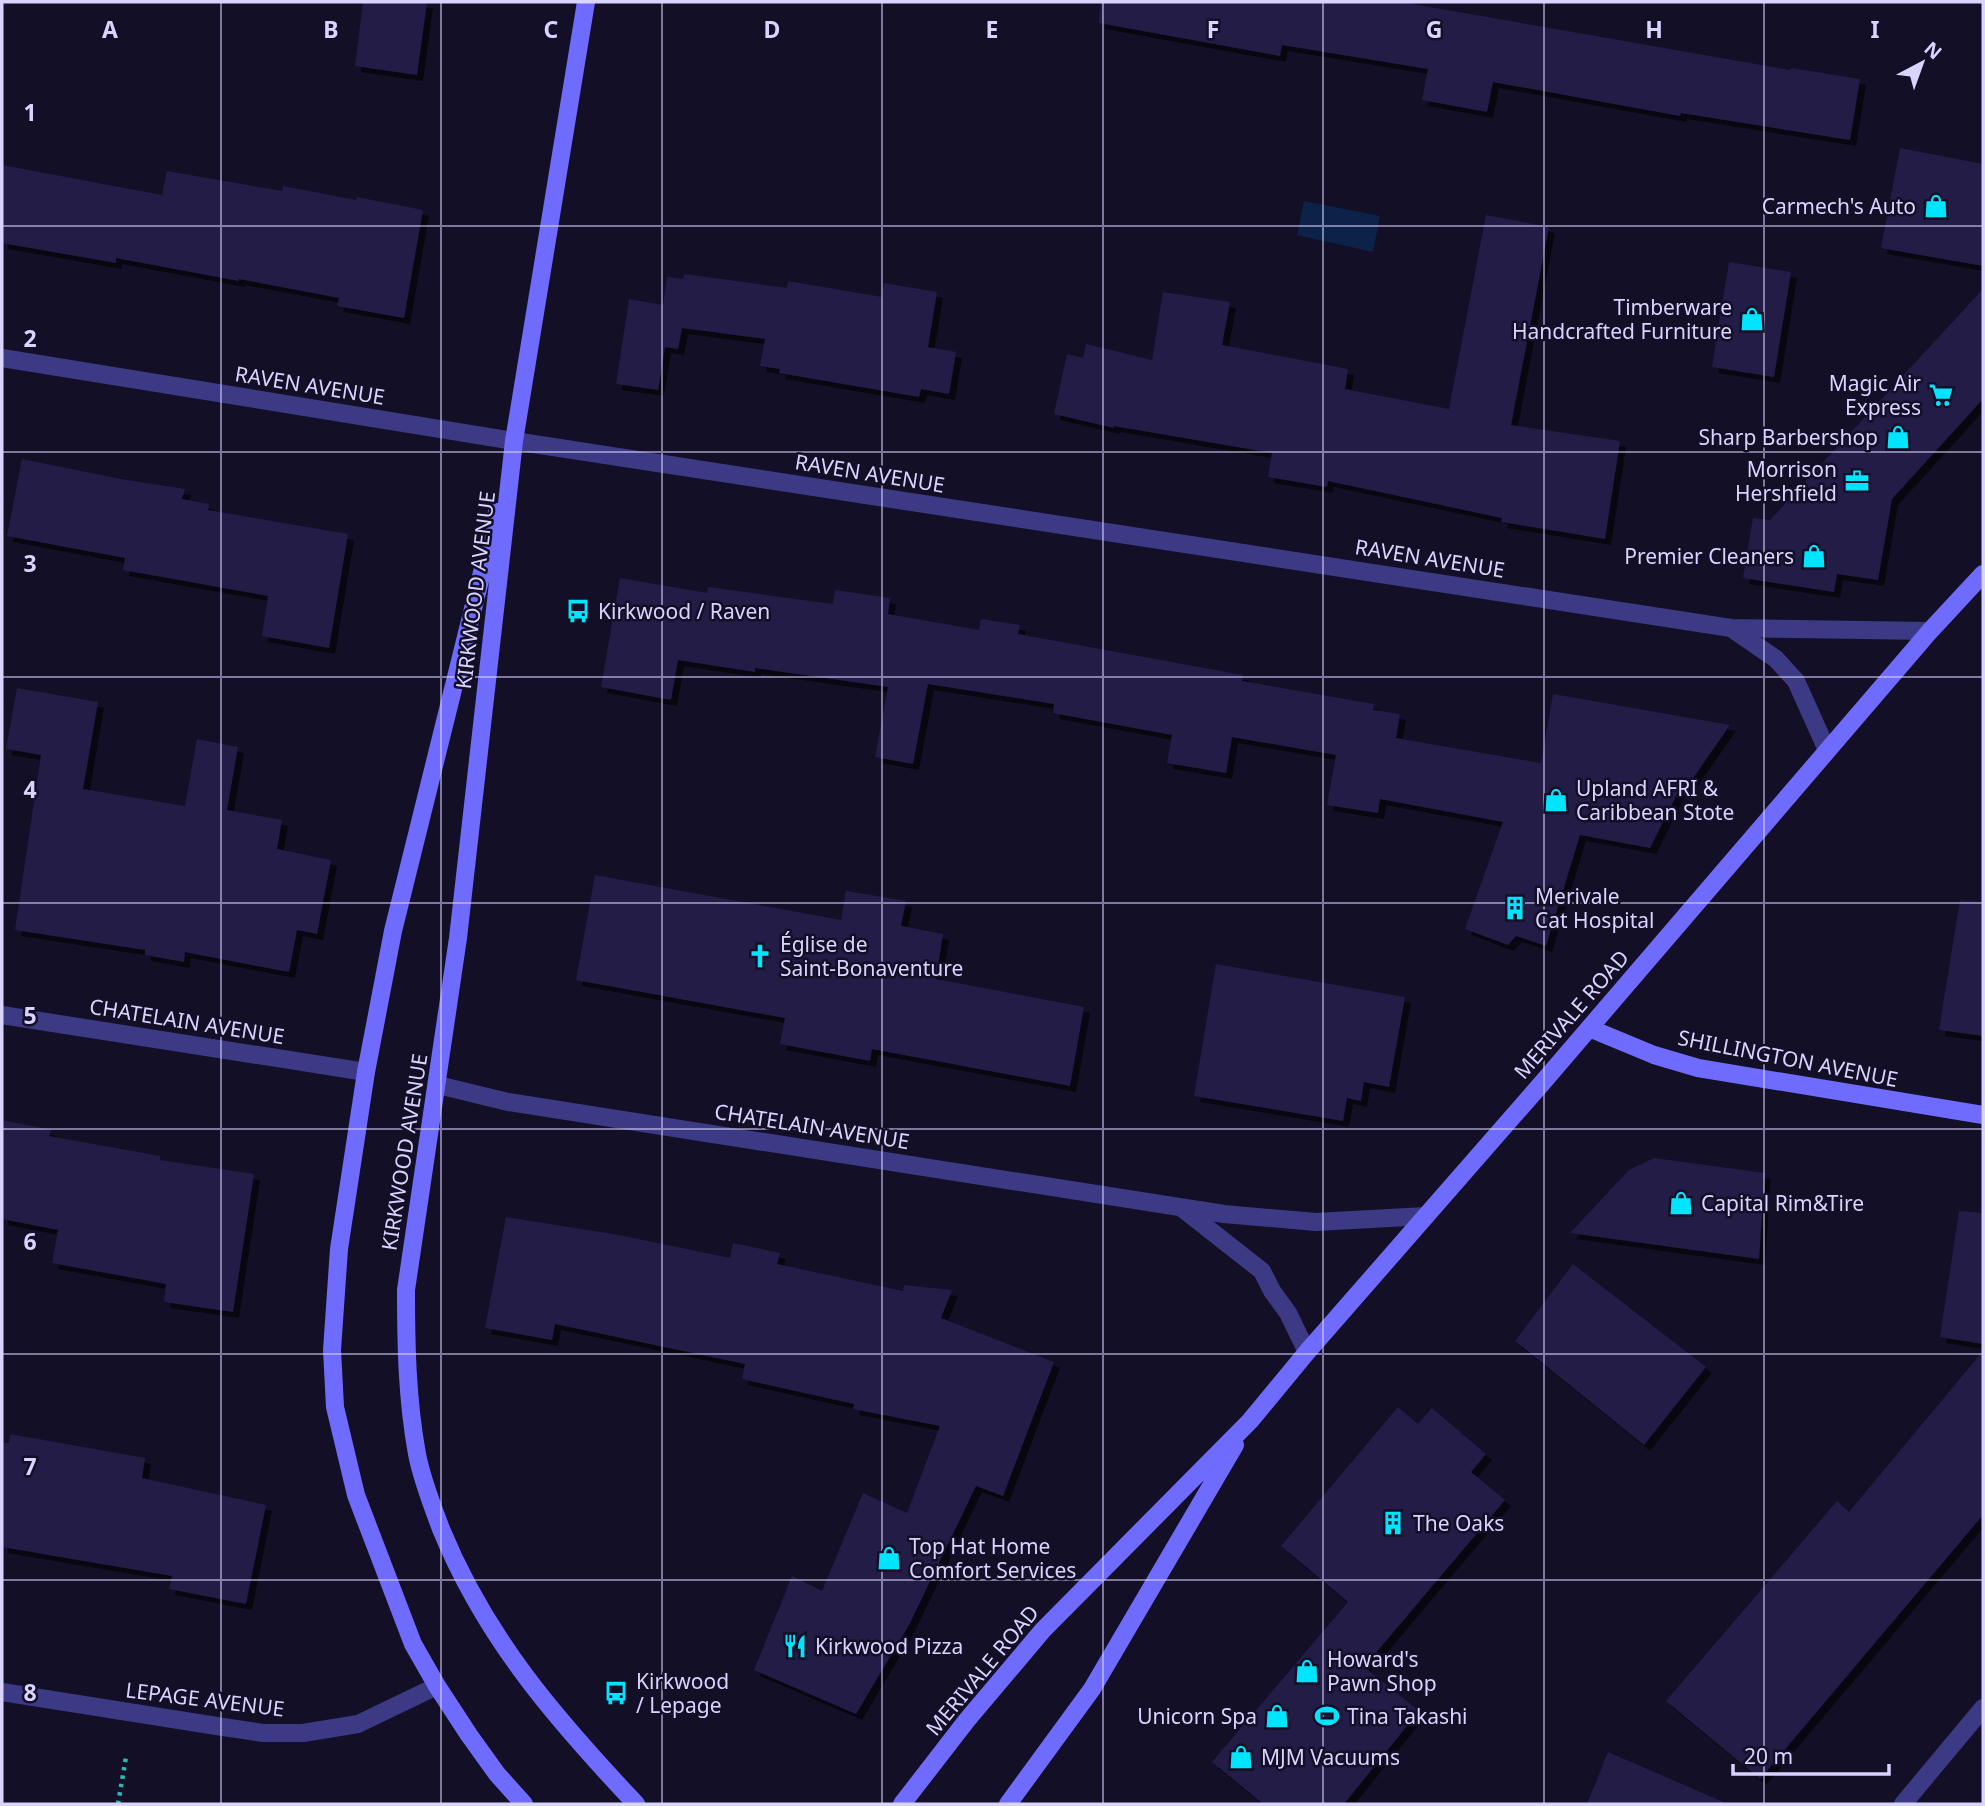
<svg xmlns="http://www.w3.org/2000/svg" width="1985" height="1806" viewBox="0 0 1985 1806" font-family="'Noto Sans',sans-serif">
<style>
.water{fill:#0c2248}
.building{fill:#241b47;filter:url(#shadow)}
.lines{fill:none;stroke-linecap:round;stroke-linejoin:round}
.path{stroke:#2fb8b0;stroke-width:4.5;stroke-dasharray:3.5 5;stroke-linecap:butt}
.street{stroke:#3d3a85;stroke-width:18}
.secondary{stroke:#6f6bff;stroke-width:18}
.grid{fill:none;stroke:#d9d4ff;stroke-width:2;stroke-opacity:0.55}
.labels{text-anchor:middle;dominant-baseline:central;stroke-width:5;stroke-linejoin:round;paint-order:stroke}
.poi-label{font-size:21px;fill:#d9d4ff;stroke:#130f26;text-anchor:start}
.street-label{font-size:21px;fill:#d9d4ff;stroke:#130f26}
.grid-label{font-size:23px;text-anchor:middle;font-weight:bold;fill:#d9d4ff;stroke:#130f26;stroke-width:5;stroke-linejoin:round;paint-order:stroke}
</style>
<defs>
<filter id="shadow"><feDropShadow dx="6" dy="6" stdDeviation="0" flood-color="#0009"/></filter>
</defs>
<rect width="100%" height="100%" fill="#130f26"/>
<path class="water" d="M1304,201L1380,216L1373,252L1297,235Z"/>
<path class="building" d="M363,2H427L417,75L355,66Z
M1101,2H1401L1790,70L1791,68L1860,79L1850,140L1681,113L1680,116L1493,82L1487,112L1422,100L1428,69L1282,45L1280,56L1099,23Z
M1900,148L1983,164V266L1881,248Z
M2,165L162,195L167,171L282,191L283,186L356,200L357,197L423,210L404,318L337,306L339,298L239,279V281L116,258V263L2,243Z
M1486,215L1549,227L1511,425L1620,441L1605,539L1501,522L1502,518L1328,481L1327,487L1268,477L1272,453L1114,426V428L1054,414L1067,354L1083,358L1086,344L1152,360L1163,292L1230,302L1222,345L1348,369L1345,389L1449,409Z
M1729,262L1791,272L1774,377L1712,367Z
M684,274L787,288L788,281L882,297L884,283L937,292L928,347L956,352L949,394L921,389L919,397L779,373L780,369L760,366L765,339L682,328L678,349L665,347L658,390L616,384L629,299L663,305L667,277L683,279Z
M1983,289V399L1892,499L1878,580L1837,574L1834,592L1743,578L1753,518L1770,520Z
M22,459L121,479L185,489L182,499L209,504L208,510L348,534L329,648L262,636L268,596L123,570L125,558L7,536Z
M620,578L707,593L708,587L833,604L835,590L890,598L888,614L979,630L981,619L1020,625L1018,634L1243,675L1242,681L1374,704L1373,710L1400,714L1396,738L1541,763L1553,694L1730,725L1684,791L1679,790L1650,848L1580,835L1546,946L1516,936L1508,945L1465,929L1503,822L1380,799L1378,813L1327,805L1336,755L1232,737L1226,773L1167,763L1172,735L1053,713L1054,704L928,684L913,764L875,757L888,687L755,668V672L678,660L671,700L601,687Z
M17,688L98,702L83,789L185,806L197,739L238,747L227,810L282,820L277,849L331,860L317,934L297,930L289,972L185,952L184,962L145,955V950L15,930L41,755L6,749Z
M595,875L841,920L846,891L906,901L901,926L943,934L936,979L1084,1007L1070,1086L872,1049L870,1061L780,1044L785,1018L576,980Z
M1960,900L1983,902V1036L1939,1030Z
M1216,964L1405,997L1389,1087L1364,1082L1361,1101L1347,1098L1343,1121L1194,1096Z
M2,1120L51,1130L49,1136L160,1156V1160L254,1174L233,1312L164,1302L166,1284L52,1263L58,1230L2,1219Z
M1654,1158L1765,1173L1759,1259L1570,1233L1629,1170Z
M1959,1211L1983,1213V1344L1940,1337Z
M506,1217L619,1235L730,1258L733,1243L780,1253L777,1264L903,1291L904,1285L952,1290L941,1318L1054,1362L1003,1496L976,1486L909,1625L856,1714L754,1670L792,1576L822,1591L863,1493L907,1513L940,1426L853,1409L854,1404L742,1379L745,1364L555,1324L552,1340L485,1328Z
M1573,1264L1706,1367L1644,1445L1515,1341Z
M1983,1351V1515L1760,1779L1666,1701L1837,1501L1849,1512Z
M1398,1407L1418,1424L1432,1408L1486,1454L1471,1472L1505,1500L1364,1667L1419,1711L1344,1804H1263L1212,1762L1348,1602L1281,1546Z
M10,1434L145,1458L142,1478L266,1505L246,1604L169,1589L172,1576L2,1547V1442L9,1443Z
M1608,1752L1728,1804H1587Z"/>
<g class="lines">
<path class="path" d="M118,1804L126,1757"/>
<path class="street" d="M2,358L514,441L1731,628L1930,631
M1731,628L1776,659L1796,681L1827,750
M2,1015L366,1072
M438,1085L508,1102L1224,1214L1316,1222L1426,1216
M1183,1209L1262,1271L1272,1291L1288,1313L1307,1352
M2,1692L223,1727L263,1733H303L358,1724L437,1686
M1903,1804L1983,1708"/>
<path class="secondary" d="M586,2L514,441L458,938L406,1290C406,1345 407,1399 417,1454C422,1480 432,1505 441,1529C486,1639 556,1719 636,1804
M497,512L393,931L366,1072L339,1249L332,1350L335,1407L356,1495L413,1644L437,1686L469,1735L497,1774L524,1804
M1589,1028L1654,1055L1698,1068L1983,1115
M902,1804L967,1720L1043,1630L1250,1421L1307,1352L1543,1082L1930,631L1983,574
M1008,1804L1092,1689L1235,1445"/>
</g>
<path class="grid" d="M221,2V1804M441,2V1804M662,2V1804M882,2V1804M1103,2V1804M1323,2V1804M1544,2V1804M1764,2V1804M2,226H1983M2,452H1983M2,677H1983M2,903H1983M2,1129H1983M2,1354H1983M2,1580H1983"/>
<defs>
<g id="shop-bare" transform="scale(1.89)"><path d="M-5-2.5h2.3a2.7 3.5 0 0 1 5.4 0H5L5.5 6h-11ZM-1.5-2.5h3a1.5 2.3 0 0 0-3 0Z" fill="#00e5ff" stroke="#130f26" stroke-width="2.5" paint-order="stroke"/></g>
<g id="supermarket-bare" transform="scale(1.89)"><path d="M-6-5.5h2.5l.6 2H6L4.5 2H-2.5L-4.4-4H-6ZM-1.5 3.2a1.3 1.3 0 1 0 .1 0ZM3 3.2a1.3 1.3 0 1 0 .1 0Z" fill="#00e5ff" stroke="#130f26" stroke-width="2.5" paint-order="stroke"/></g>
<g id="office-bare" transform="scale(1.89)"><path d="M-6-3h4V-5.5h4V-3h4V5H-6ZM-1-4.5V-3h2v-1.5ZM-6 0V1H6V0Z" fill="#00e5ff" stroke="#130f26" stroke-width="2.5" paint-order="stroke"/></g>
<g id="bus-bare" transform="scale(1.89)"><path d="M-5-6H5V4H4V6H2V4H-2V6H-4V4H-5ZM-3.5-4V0h7V-4ZM-3.5 1.2v1.5H-2V1.2ZM2 1.2v1.5H3.5V1.2Z" fill="#00e5ff" stroke="#130f26" stroke-width="2.5" paint-order="stroke"/></g>
<g id="building-bare" transform="scale(1.89)"><path d="M-4-6H4V6H1V3H-1V6H-4ZM-2.5-4.3h1.7v1.8h-1.7ZM.8-4.3h1.7v1.8H.8ZM-2.5-1h1.7V.8h-1.7ZM.8-1h1.7V.8H.8Z" fill="#00e5ff" stroke="#130f26" stroke-width="2.5" paint-order="stroke"/></g>
<g id="church-bare" transform="scale(1.89)"><path d="M-1.2-6h2.4v3.5h3.3v2.4h-3.3V6h-2.4V-.1h-3.3v-2.4h3.3Z" fill="#00e5ff" stroke="#130f26" stroke-width="2.5" paint-order="stroke"/></g>
<g id="restaurant-bare" transform="scale(1.89)"><path d="M-5-6h1v4h1v-4h1v4h1v-4h1v5L-1.5 .5V6h-2V.5L-5-1ZM5-6V6H3V1.5H1.5Q1.5-4 5-6Z" fill="#00e5ff" stroke="#130f26" stroke-width="2.5" paint-order="stroke"/></g>
<g id="stadium-bare" transform="scale(1.89)"><path d="M0-5a6.5 5 0 1 0 0 10a6.5 5 0 1 0 0-10ZM-3.5-1.8h7v3.6h-7Z" fill="#00e5ff" stroke="#130f26" stroke-width="2.5" paint-order="stroke"/></g>
</defs>
<g fill-rule="evenodd">
<use href="#shop-bare" x="1936" y="206"/>
<use href="#shop-bare" x="1752" y="319"/>
<use href="#supermarket-bare" x="1941" y="395"/>
<use href="#shop-bare" x="1898" y="437"/>
<use href="#office-bare" x="1857" y="481"/>
<use href="#shop-bare" x="1814" y="556"/>
<use href="#bus-bare" x="578" y="611"/>
<use href="#shop-bare" x="1556" y="800"/>
<use href="#building-bare" x="1515" y="908"/>
<use href="#church-bare" x="760" y="956"/>
<use href="#shop-bare" x="1681" y="1203"/>
<use href="#building-bare" x="1393" y="1523"/>
<use href="#shop-bare" x="889" y="1558"/>
<use href="#restaurant-bare" x="795" y="1646"/>
<use href="#shop-bare" x="1307" y="1671"/>
<use href="#bus-bare" x="616" y="1693"/>
<use href="#shop-bare" x="1277" y="1716"/>
<use href="#stadium-bare" x="1327" y="1716"/>
<use href="#shop-bare" x="1241" y="1757"/>
</g>
<g class="labels">
<g class="poi-label">
<text x="1916" y="206" text-anchor="end">Carmech's Auto</text>
<text x="1732" y="307" text-anchor="end">Timberware<tspan x="1732" dy="24">Handcrafted Furniture</tspan></text>
<text x="1921" y="383" text-anchor="end">Magic Air<tspan x="1921" dy="24">Express</tspan></text>
<text x="1878" y="437" text-anchor="end">Sharp Barbershop</text>
<text x="1837" y="469" text-anchor="end">Morrison<tspan x="1837" dy="24">Hershfield</tspan></text>
<text x="1794" y="556" text-anchor="end">Premier Cleaners</text>
<text x="598" y="611">Kirkwood / Raven</text>
<text x="1576" y="788">Upland AFRI &amp;<tspan x="1576" dy="24">Caribbean Stote</tspan></text>
<text x="1535" y="896">Merivale<tspan x="1535" dy="24">Cat Hospital</tspan></text>
<text x="780" y="944">Église de<tspan x="780" dy="24">Saint-Bonaventure</tspan></text>
<text x="1701" y="1203">Capital Rim&amp;Tire</text>
<text x="1413" y="1523">The Oaks</text>
<text x="909" y="1546">Top Hat Home<tspan x="909" dy="24">Comfort Services</tspan></text>
<text x="815" y="1646">Kirkwood Pizza</text>
<text x="1327" y="1659">Howard's<tspan x="1327" dy="24">Pawn Shop</tspan></text>
<text x="636" y="1681">Kirkwood<tspan x="636" dy="24">/ Lepage</tspan></text>
<text x="1257" y="1716" text-anchor="end">Unicorn Spa</text>
<text x="1347" y="1716">Tina Takashi</text>
<text x="1261" y="1757">MJM Vacuums</text>
</g>
<g class="street-label">
<text transform="translate(310 385) rotate(9)">RAVEN AVENUE</text>
<text transform="translate(870 473) rotate(9)">RAVEN AVENUE</text>
<text transform="translate(1430 558) rotate(9)">RAVEN AVENUE</text>
<text transform="translate(475 590) rotate(-83)">KIRKWOOD AVENUE</text>
<text transform="translate(1571 1014) rotate(-49)">MERIVALE ROAD</text>
<text transform="translate(187 1021) rotate(9)">CHATELAIN AVENUE</text>
<text transform="translate(1788 1058) rotate(11)">SHILLINGTON AVENUE</text>
<text transform="translate(812 1126) rotate(9)">CHATELAIN AVENUE</text>
<text transform="translate(404 1152) rotate(-81)">KIRKWOOD AVENUE</text>
<text transform="translate(982 1670) rotate(-50)">MERIVALE ROAD</text>
<text transform="translate(205 1699) rotate(7)">LEPAGE AVENUE</text>
</g>
</g>
<g class="grid-label">
<text x="110" y="38">A</text>
<text x="331" y="38">B</text>
<text x="551" y="38">C</text>
<text x="772" y="38">D</text>
<text x="992" y="38">E</text>
<text x="1213" y="38">F</text>
<text x="1434" y="38">G</text>
<text x="1654" y="38">H</text>
<text x="1875" y="38">I</text>
<text x="30" y="121">1</text>
<text x="30" y="347">2</text>
<text x="30" y="572">3</text>
<text x="30" y="798">4</text>
<text x="30" y="1024">5</text>
<text x="30" y="1250">6</text>
<text x="30" y="1475">7</text>
<text x="30" y="1701">8</text>
</g>
<rect width="1985" height="1806" fill="none" stroke="#d9d4ff" stroke-width="7"/>
<g transform="translate(1922 63) rotate(41)" stroke="#130f26" stroke-width="5" paint-order="stroke">
<path d="M0-5L12 26L0 18L-12 26Z" fill="#d9d4ff"/>
<text y="-10" font-size="19" font-weight="bold" text-anchor="middle" fill="#d9d4ff">N</text>
</g>
<path d="M1733 1764v10h156v-10" fill="none" stroke="#d9d4ff" stroke-width="3.5"/>
<text x="1744" y="1764" font-size="21" fill="#d9d4ff" stroke="#130f26" stroke-width="5" paint-order="stroke">20 m</text>
</svg>
